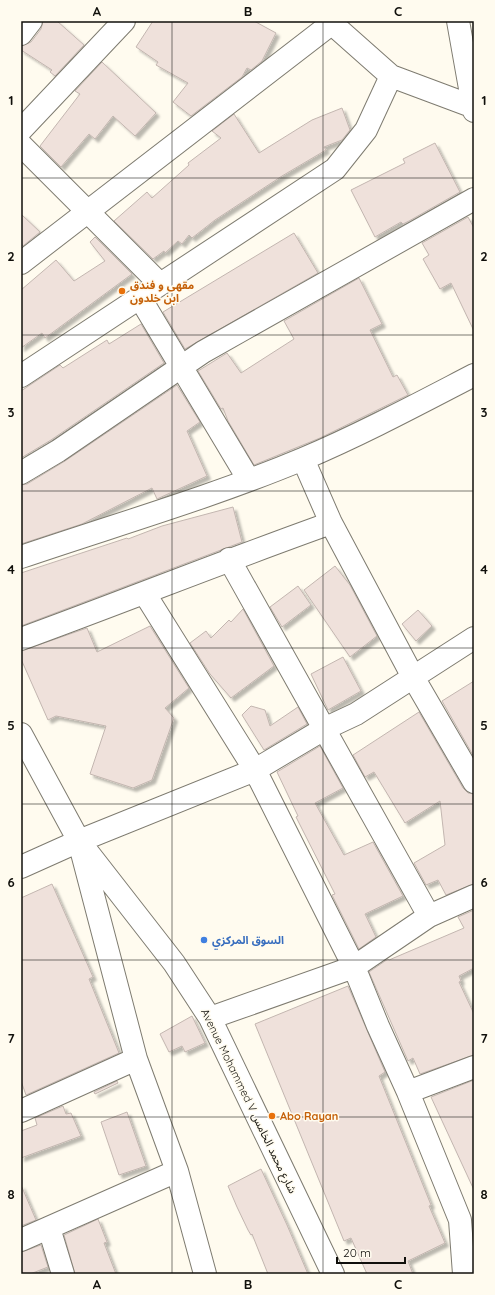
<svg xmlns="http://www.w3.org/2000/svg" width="495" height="1295" viewBox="0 0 495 1295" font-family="Quicksand,'Noto Sans Arabic',sans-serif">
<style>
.building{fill:#efe1db;stroke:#c3b6b0;filter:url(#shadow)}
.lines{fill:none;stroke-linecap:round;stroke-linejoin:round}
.minor-casing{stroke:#7e7b70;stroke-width:24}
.minor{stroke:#fff;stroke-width:22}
.grid{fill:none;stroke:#100f0b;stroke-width:1;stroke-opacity:0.55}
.food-dot{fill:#e8710a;stroke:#fffbef;stroke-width:1.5}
.shop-dot{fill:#3f7fe0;stroke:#fffbef;stroke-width:1.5}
.labels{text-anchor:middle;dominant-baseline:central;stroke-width:3;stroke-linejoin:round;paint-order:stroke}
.food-label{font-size:11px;font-weight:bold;fill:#c56008;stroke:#fffbef;text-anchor:start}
.shop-label{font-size:11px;font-weight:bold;fill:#366cbe;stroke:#fffbef;text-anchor:start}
.street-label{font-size:11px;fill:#100f0b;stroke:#fffbef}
.neatline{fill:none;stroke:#100f0b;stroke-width:1.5}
.grid-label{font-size:13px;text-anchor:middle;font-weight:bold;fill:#100f0b}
</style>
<defs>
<filter id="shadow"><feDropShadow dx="3.5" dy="3.5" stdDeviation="1" flood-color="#0004"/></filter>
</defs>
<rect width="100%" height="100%" fill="#fffbef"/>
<path class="building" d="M43,21H57L84,45L55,76L50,72L52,70L21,50V46L31,42L41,29Z
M153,21H254L276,33L262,61L251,70L247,68L242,77L191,116L173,102L188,83L156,65L158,62L136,47Z
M102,62L156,113L135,136L113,116L95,139L89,134L61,167L40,146L80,94L75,91Z
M342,108L350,130L342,140L324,147L326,150L282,176L215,220L192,238L189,235L182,244L178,241L165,253L164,251L153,259L114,221L147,192L152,198L189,165L188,163L221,138L212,131L234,114L259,153L312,120Z
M435,143L460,192L409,221L403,224L401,222L375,237L351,190L405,163L403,159Z
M21,214L40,232L23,246L21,243Z
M468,217L474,228V331L451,283L440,289L423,259L429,255L422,243Z
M294,233L318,273L185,349L163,312Z
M95,237L132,274L45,338L42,333L21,348V290L56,260L74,281L105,261L90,242Z
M359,278L382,324L370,330L393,377L397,375L408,395L320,438L254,465L228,421L223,408L221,409L198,371L227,353L241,373L294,339L284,321Z
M141,324L164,363L51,440L21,458V391L60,365L63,368L107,340L109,344Z
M177,385L200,422L187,431L207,476L157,499L152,488L82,524L21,544V485L27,484L65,461Z
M233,507L242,542L21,626V573L127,538L128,539L162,526Z
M335,566L350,585L377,636L350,657L304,590Z
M298,586L311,605L282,627L270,607Z
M243,609L274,666L231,698L210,674L190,643L206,631L211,638L229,620L231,622Z
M418,610L432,626L416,641L402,624Z
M150,626L189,688L165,708L174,718L152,780L133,788L90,774L106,726L56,716L48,720L21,659V651L87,628L97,652Z
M343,657L361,691L328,710L311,674Z
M474,681V757L442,701Z
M251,706L265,710L270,726L298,707L307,724L264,750L242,715Z
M419,712L463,788L468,793L474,794V884L446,895L438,880L426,885L414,863L445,845L440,801L405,823L374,772L365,777L353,755Z
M320,746L343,788L315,803L344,855L373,842L403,896L365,914L376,937L359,949L332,895L335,894L296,817L298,816L277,772Z
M52,884L93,977L89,979L119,1053L26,1095L21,1081V898Z
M474,910V968L459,976L461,981L459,982L474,1014V1055L420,1074L413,1058L408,1061L369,972L388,959L389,960L464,928L458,917Z
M348,986L385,1072L379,1076L431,1205L429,1206L445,1243L408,1261L413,1274H367L351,1238L344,1241L255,1024Z
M192,1016L205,1043L185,1052L182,1046L169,1052L160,1034Z
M474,1080V1190L431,1097Z
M117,1081L118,1083L95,1094L94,1092Z
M63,1106L66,1114L71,1113L81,1136L21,1158V1131L37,1125L35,1118Z
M127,1112L146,1166L119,1175L101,1122Z
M261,1169L287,1225L308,1274H268L252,1234L251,1235L248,1230L237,1207L228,1186Z
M21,1185L36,1220L21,1226Z
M98,1219L107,1242L104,1243L116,1274H75L64,1235Z
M41,1245L48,1267L30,1274H21V1252Z"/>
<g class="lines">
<g class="minor-casing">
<path id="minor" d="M329,21L391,76L474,107
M458,21L474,111
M21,34L31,21
M21,130L124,21
M21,145L160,284
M21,263L331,24
M140,298L249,480
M21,376L335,169L366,130L391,76
M303,459L331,523L413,677L474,782
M21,473L58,451L203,352L474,199
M21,557C115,525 212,497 303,459C362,434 418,404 474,375
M229,559L429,916
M145,594L255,770L354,967L378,1026L408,1092L460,1220L464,1274
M21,639C125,601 227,560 331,523
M21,734L79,841L174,963L210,1018L333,1274
M81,849L136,1059L177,1171L205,1274
M21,867L79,841L255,770L324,729L356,714L474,638
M210,1018L354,967L429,916L474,896
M408,1092L474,1067
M21,1111L136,1059
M49,1228L63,1274
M21,1240L177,1171"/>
</g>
<use href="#minor" class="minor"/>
</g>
<path class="grid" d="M172,21V1274M323,21V1274M21,178H474M21,335H474M21,491H474M21,648H474M21,804H474M21,960H474M21,1117H474"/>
<g class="food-dot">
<circle cx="122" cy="291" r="4"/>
<circle cx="272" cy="1116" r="4"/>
</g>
<circle class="shop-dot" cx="204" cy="940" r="4"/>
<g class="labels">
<g class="food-label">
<text x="130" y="285">مقهى و فندق<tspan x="130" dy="13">ابن خلدون</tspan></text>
<text x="280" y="1116">Abo Rayan</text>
</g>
<g class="shop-label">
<text x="212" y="940">السوق المركزي</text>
</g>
<g class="street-label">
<text transform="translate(249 1101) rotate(64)">Avenue Mohammed V شارع محمد الخامس</text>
</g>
</g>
<rect width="495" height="1295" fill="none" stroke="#fffbef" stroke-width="44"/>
<path d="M337 1257v6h68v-6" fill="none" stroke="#100f0b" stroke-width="2"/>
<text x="343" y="1257" font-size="12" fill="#100f0b" stroke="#fffbef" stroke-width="3" paint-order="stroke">20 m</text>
<rect x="22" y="22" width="451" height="1251" class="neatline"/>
<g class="grid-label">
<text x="97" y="16">A</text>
<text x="248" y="16">B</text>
<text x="398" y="16">C</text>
<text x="11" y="105">1</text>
<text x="484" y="105">1</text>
<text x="11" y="261">2</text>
<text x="484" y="261">2</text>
<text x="11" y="417">3</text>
<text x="484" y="417">3</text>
<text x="11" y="574">4</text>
<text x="484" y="574">4</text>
<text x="11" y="730">5</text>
<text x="484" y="730">5</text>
<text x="11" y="887">6</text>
<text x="484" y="887">6</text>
<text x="11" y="1043">7</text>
<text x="484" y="1043">7</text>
<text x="11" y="1199">8</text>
<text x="484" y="1199">8</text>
<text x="97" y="1289">A</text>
<text x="248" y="1289">B</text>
<text x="398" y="1289">C</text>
</g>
</svg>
